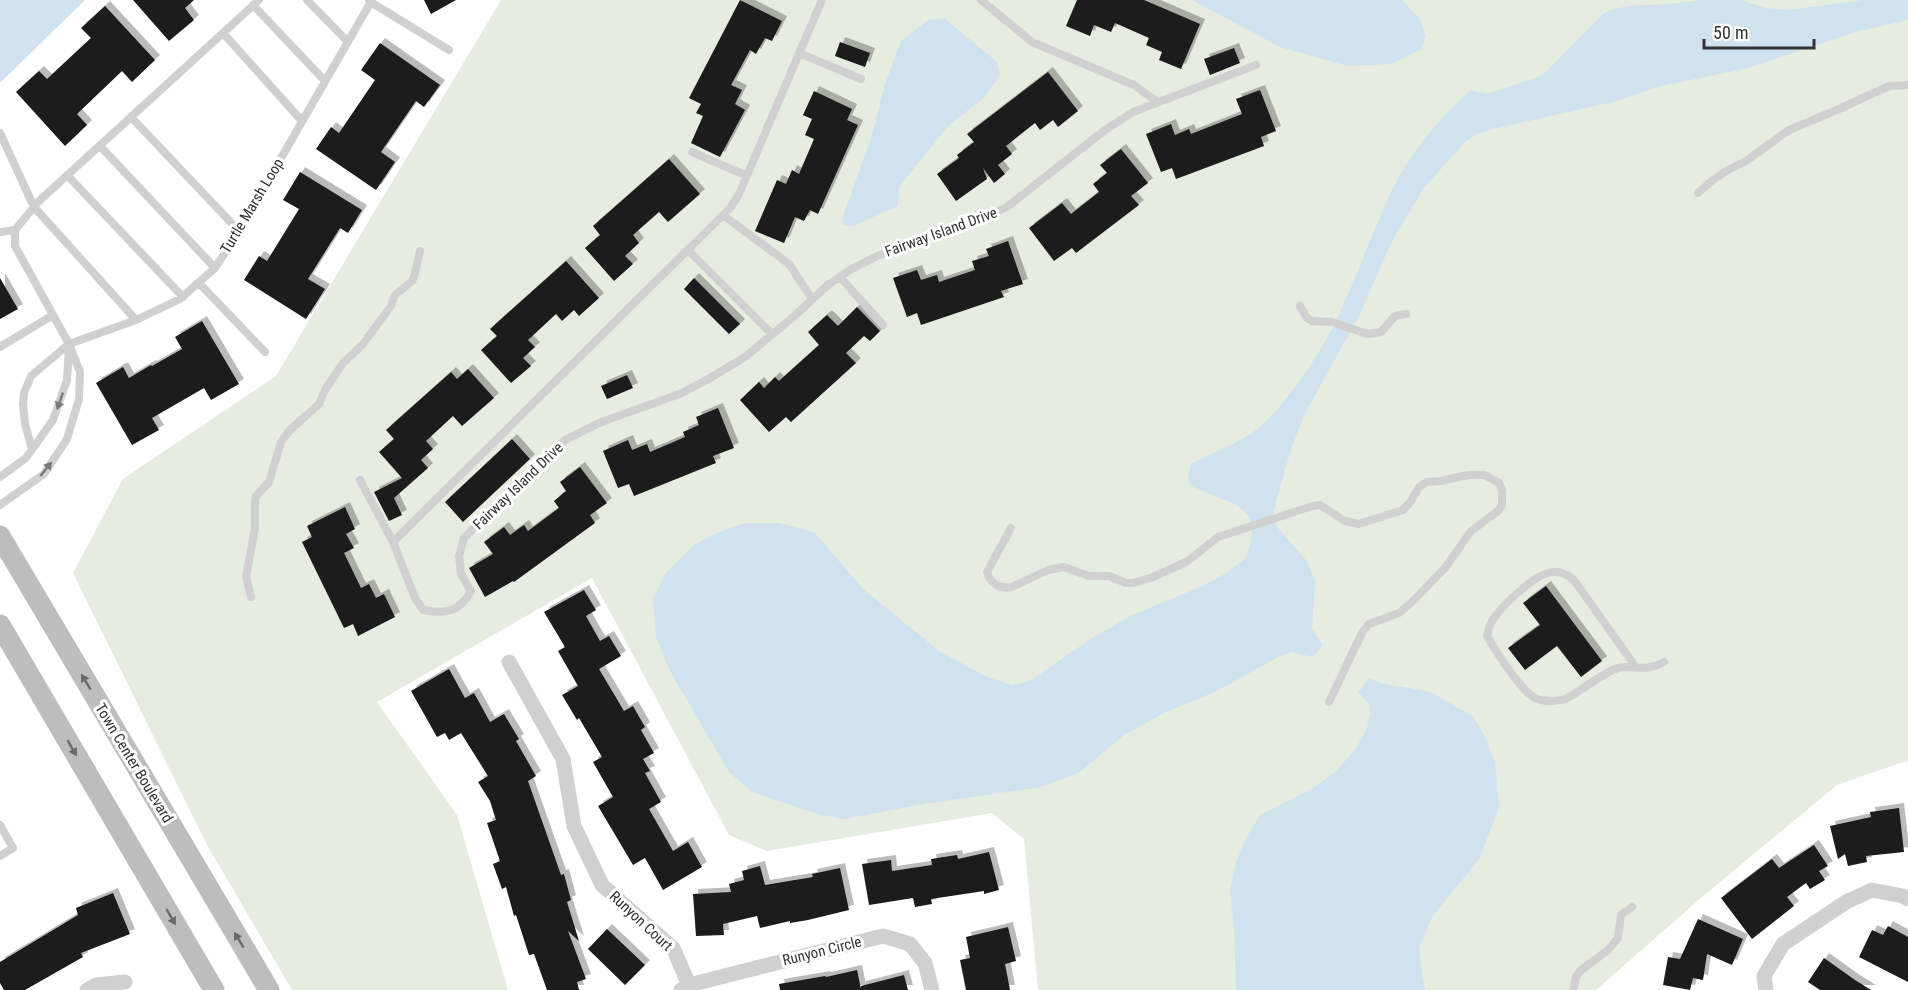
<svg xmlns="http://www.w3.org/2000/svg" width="1908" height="990" viewBox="0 0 1908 990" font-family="'Roboto Condensed',sans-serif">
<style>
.green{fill:#e6ecdf}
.water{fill:#cfe2ee}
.building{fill:#1a1a1a;filter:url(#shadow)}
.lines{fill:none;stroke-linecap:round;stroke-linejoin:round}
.service{stroke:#d0d0d0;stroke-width:8}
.minor{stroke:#d0d0d0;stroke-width:15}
.secondary{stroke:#bdbdbd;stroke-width:21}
.oneway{fill:#7a7a7a}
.oneway2{fill:#6a6a6a}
.labels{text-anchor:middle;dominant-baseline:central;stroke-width:6;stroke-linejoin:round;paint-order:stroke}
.street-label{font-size:15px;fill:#333;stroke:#fff}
</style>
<defs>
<filter id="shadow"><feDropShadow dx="5" dy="-5" stdDeviation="0" flood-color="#0004"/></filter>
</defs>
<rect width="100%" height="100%" fill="#fff"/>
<path class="green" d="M501,0H1908V763L1906,761L1837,785L1702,897L1596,990H1038L1024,839L992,813L767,851L729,835L592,578L377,702L457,815L508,990H292L207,845L73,573L123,479L276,376Z"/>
<path class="water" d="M0,0H85L0,83Z
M1192,0H1402L1420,19L1426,37L1420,50L1391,64L1348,66L1280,47Z
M1700,0H1741L1766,8L1789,10L1863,0H1908V20L1855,32L1748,68L1657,87L1613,102L1493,129L1477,134L1465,142L1424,188L1392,241L1358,318L1305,413L1291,449L1273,513L1277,527L1306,560L1315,581L1312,629L1323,645L1313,657L1292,652L1280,656L1217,691L1166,712L1124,735L1080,772L1041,787L924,804L844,819L817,814L752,792L729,772L670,671L656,637L653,598L666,573L694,545L719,532L745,523H779L814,532L863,589L939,651L987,677L1012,685L1030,681L1089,640L1130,616L1200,587L1223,575L1246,558L1250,546L1252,529L1248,515L1237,505L1191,486L1188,478L1191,464C1210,454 1233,445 1252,433C1268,422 1281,405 1293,390C1311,365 1330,337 1342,308C1363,262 1378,214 1403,170C1418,144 1448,109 1471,90L1486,94L1497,91L1536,78L1547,71L1604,13C1626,3 1647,6 1671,4C1681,3 1690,1 1700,0Z
M944,18L997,62L1000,75L985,97L949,125L899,187L898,206L853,226L844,225L842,219L872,135L885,84L901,41L928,20Z
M1369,678L1380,683L1431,692L1474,717L1485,737L1495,762L1499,808L1479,859L1433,916L1419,947L1423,981L1426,990H1236L1234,929L1230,893L1234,868L1245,840L1260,815L1313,788L1336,771L1355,750L1367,729L1370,712L1369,703L1358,693Z"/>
<path class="building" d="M133,0H194L185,8L194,20L169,41Z
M424,0H456L431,14Z
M740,0L782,21L772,41L765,38L756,54L750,50L731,85L742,90L735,104L745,110L720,157L691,143L703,116L696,113L701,104L689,98Z
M1077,0H1144L1200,24L1181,69L1159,60L1162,52L1146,45L1149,38L1115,23L1111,32L1094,25L1090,36L1066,26Z
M105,6L155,60L132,82L122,71L77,114L87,125L65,146L16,92L39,71L47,79L91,38L81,28Z
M840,42L870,53L865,67L835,56Z
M380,43L440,85L424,107L416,101L381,152L395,162L376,190L316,149L331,127L339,133L375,80L361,70Z
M1234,48L1240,63L1210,75L1204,59Z
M1048,72L1078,111L1058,127L1053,120L1040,130L1035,123L1006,146L1012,154L998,165L1005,174L994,183L983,168L987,179L956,201L937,174L959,158L957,155L974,142L967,134Z
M1260,90L1276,131L1261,137L1264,146L1176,179L1172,168L1161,172L1146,134L1171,124L1175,135L1189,129L1191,134L1242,114L1236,99Z
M814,91L852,109L847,120L858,125L818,214L810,210L804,221L795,217L784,243L755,231L777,180L786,184L792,170L799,174L814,139L805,135L812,119L803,115Z
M1121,149L1148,183L1131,196L1139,205L1076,253L1072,248L1054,261L1029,228L1062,203L1071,214L1099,192L1093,184L1107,173L1100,165Z
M669,159L700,194L668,222L659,212L633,235L639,243L625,256L633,264L614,281L585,248L600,235L593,226Z
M300,172L362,210L348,233L340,228L308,279L325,289L306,319L244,280L259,256L267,261L299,209L283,200Z
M1008,241L1023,284L1001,291L1004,297L921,325L917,313L907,317L893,278L917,270L921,280L937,275L939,282L975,270L972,261L989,256L986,249Z
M566,261L599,298L579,316L574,310L562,321L556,314L528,340L535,347L523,358L531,366L511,383L481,350L497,336L490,329Z
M0,278L18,309L0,319Z
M694,278L740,324L729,334L684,289Z
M857,307L880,331L870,341L864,336L846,353L856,363L791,422L786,417L769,432L740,400L759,382L764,388L775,377L779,381L819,345L808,332L827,315L838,326Z
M202,321L239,384L211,400L204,388L152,418L159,430L132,445L96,383L123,367L129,378L151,365L152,366L182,349L175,337Z
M468,369L494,398L462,426L453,416L426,441L433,449L421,460L428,468L394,498L402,515L389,521L374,492L402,478L379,452L394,439L386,430L451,372L457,379Z
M627,375L633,388L607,399L601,386Z
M718,408L734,448L713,456L716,463L634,496L629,484L618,488L603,451L628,440L632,450L647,444L650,452L685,437L683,432L699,425L696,417Z
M512,439L530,459L463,522L445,502Z
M580,467L607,503L590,515L595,523L514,582L513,581L485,597L469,568L493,554L484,542L504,527L510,535L524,525L528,531L559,508L554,501L566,491L560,482Z
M345,507L355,529L346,534L354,548L344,553L361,588L369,584L376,598L384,594L395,617L358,636L353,624L344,628L302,542L312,537L307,526Z
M1546,586L1602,661L1581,677L1557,646L1525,670L1508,648L1540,625L1523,603Z
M584,590L596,610L586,616L600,641L609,636L621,656L599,669L624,711L633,706L645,727L641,730L654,753L643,759L650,771L645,773L661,802L649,809L673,851L688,842L702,867L663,890L645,858L633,865L598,806L613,797L593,762L602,757L579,718L577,720L562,695L578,686L558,651L565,647L544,612Z
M449,669L465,698L474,693L490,722L504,714L519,739L516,741L536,776L528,781L561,875L564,874L571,900L567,902L579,941L568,931L586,979L577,982L579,990H547L534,954L529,955L516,915L514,916L506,887L502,889L493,864L500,861L487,823L496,820L490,801L478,782L488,776L461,733L449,740L445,733L437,737L411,691Z
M1899,808L1904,852L1866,856L1867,862L1848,866L1845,854L1838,859L1830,826L1871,817L1870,812Z
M1814,845L1828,866L1819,871L1825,880L1810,889L1806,883L1787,897L1794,906L1752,939L1721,898L1772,859L1779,868Z
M989,852L999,890L984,894V891L931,899L932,904L915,907L913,898L869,905L862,864L891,860L892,871L932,865L931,859L957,855L958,859Z
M760,866L765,885L813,877L812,874L840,868L849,910L808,920L790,923V921L760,928L757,916L723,924L724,935L696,936L693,894L731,892L729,884L744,880L742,871Z
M113,893L130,934L81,953L83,957L25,990H4L0,983V962L78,915L76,908Z
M1698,919L1743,939L1732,965L1707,954L1703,980L1693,978L1690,990L1663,985L1668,957L1680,959Z
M1888,926L1908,937V982L1859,957L1872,930L1883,935Z
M1008,927L1016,961L1005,964L1010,990H966L960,960L970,958L966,937Z
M607,929L645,965L625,985L588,949Z
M1824,958L1855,980L1871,990H1820L1808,982Z
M857,970L861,989V986L904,975L908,990H780L779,984L825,976L826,977Z"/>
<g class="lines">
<path class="service" d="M307,0L348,42
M981,0L1032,42L1134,85L1156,101
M369,1L449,50
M253,5L325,81
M223,33L302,121
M799,53L861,79
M131,117L239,231
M0,133L34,207L136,320
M100,146L215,268
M692,152L747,176
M67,175L183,297
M1698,193L1713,180L1726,171L1746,161L1789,130L1839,109L1889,86L1908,85
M723,215L789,264L812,299
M0,232L15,230
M688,250L772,334
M840,277L883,325
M199,283L265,352
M1300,306L1307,318L1312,321L1332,322L1367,334L1381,332L1395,316L1406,314
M0,347L53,315
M32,449L25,424L23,404L24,393L31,376L69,344L136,320L180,299L215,268L239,231L372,0
M0,477L26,458L53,420L67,380L69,348
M360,480L393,542L415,598L423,610C444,614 461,612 471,591L461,574L459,556L464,538L500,501L565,440L599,423L682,393L710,378L745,357L792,318L828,285L848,271L877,256L971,224L1007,207L1105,130L1133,112L1256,65
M0,505L44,474L67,439L79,399L80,372L69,344L15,246V230L38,202L259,0
M1011,528L987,572C990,584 1000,589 1012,587L1048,570L1064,567L1089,576H1109L1126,583H1133L1151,578L1188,561L1218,537L1312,506L1320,505L1345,521L1359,524L1403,510L1411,501L1419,487L1427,482L1440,481L1468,475H1485L1499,483L1502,490V505L1498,511L1471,531L1445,568L1411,603L1399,613L1369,624L1363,631L1329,702
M393,542L731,207L739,194L822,0
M251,597L246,577L255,528V502L256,496L269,482L281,442L289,431L319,404L325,390L343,363L363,344L391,306L395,295L412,281L414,277L420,251
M1635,666L1574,580C1566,574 1559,570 1548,573C1532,577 1499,608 1491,623C1489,627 1488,632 1487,636C1495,650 1522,692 1535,698C1544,702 1559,702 1567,698C1584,689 1597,677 1615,669C1628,664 1639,670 1651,667C1655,667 1660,664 1664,662
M0,825L13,848L0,856
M1573,990L1576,977L1580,971L1608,950L1618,938L1621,915L1632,907"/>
<path class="minor" d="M509,662L563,759L574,826L602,885L673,948L689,985L681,990
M87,990L96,985L125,982
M691,990L689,985L883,936L910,944L925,963L932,990
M1766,990L1764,976L1783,944L1846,902L1872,890L1903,896L1908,899"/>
<path class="secondary" d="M0,536L269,990
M0,625L214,990"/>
</g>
<defs><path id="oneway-solid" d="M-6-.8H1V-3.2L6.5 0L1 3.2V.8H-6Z" transform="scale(1.5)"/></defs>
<g class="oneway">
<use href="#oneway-solid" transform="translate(60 401) rotate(109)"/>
<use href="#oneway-solid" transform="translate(46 469) rotate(-51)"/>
</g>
<g class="oneway2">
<use href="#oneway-solid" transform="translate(86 682) rotate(-121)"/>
<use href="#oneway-solid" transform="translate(72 748) rotate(60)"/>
<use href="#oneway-solid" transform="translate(171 917) rotate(60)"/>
<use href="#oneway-solid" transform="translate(239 940) rotate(-121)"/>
</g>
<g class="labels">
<g class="street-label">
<text transform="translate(252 206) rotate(-59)">Turtle Marsh Loop</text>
<text transform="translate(941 232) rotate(-20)">Fairway Island Drive</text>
<text transform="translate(518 486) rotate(-44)">Fairway Island Drive</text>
<text transform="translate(134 763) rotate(59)">Town Center Boulevard</text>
<text transform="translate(641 921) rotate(43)">Runyon Court</text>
<text transform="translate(822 951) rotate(-14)">Runyon Circle</text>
</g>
</g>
<path d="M1704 39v9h110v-9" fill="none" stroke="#333333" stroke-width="3"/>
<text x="1713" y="39" font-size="18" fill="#333333" stroke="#ffffff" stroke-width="4.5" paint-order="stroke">50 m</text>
</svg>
